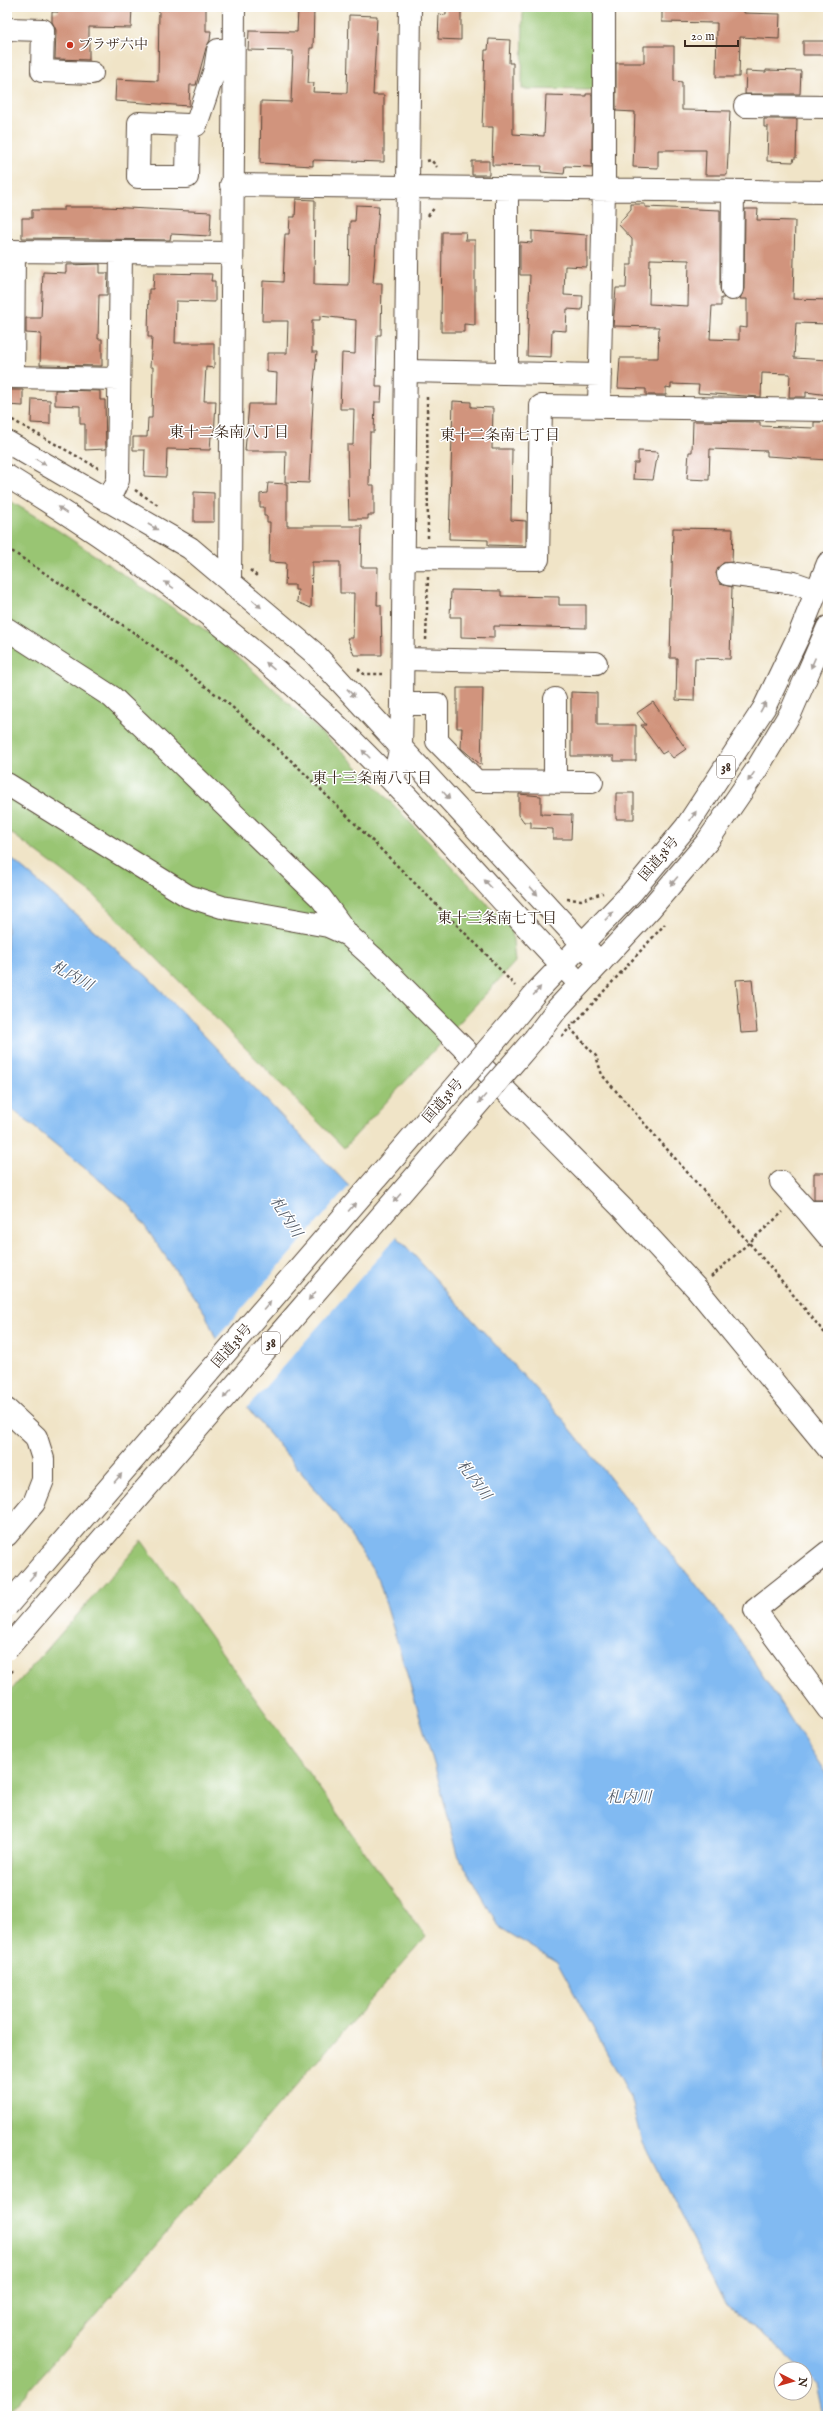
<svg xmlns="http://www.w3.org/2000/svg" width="835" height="2423" viewBox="0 0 835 2423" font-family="'IM FELL English','Noto Serif JP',serif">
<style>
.green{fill:#99c573;stroke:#6a7848}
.water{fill:#81baf2;stroke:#5e7288}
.pier{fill:#f0e4c7}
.building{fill:#d1947d;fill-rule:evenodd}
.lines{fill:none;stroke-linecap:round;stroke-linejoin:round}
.minor-casing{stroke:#564637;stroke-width:24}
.highway-casing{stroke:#564637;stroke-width:24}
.path{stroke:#564637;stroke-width:2.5;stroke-dasharray:3 3;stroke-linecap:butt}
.minor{stroke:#fff;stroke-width:22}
.highway{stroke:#fff;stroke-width:22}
.highway-bridge-casing{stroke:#564637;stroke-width:24;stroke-linecap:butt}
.path-bridge{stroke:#564637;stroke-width:2.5;stroke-dasharray:3 3;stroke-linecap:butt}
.highway-bridge{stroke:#fff;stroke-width:22}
.oneway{fill:#a79f9a}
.poi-dot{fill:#c8321e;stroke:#fff;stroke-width:1.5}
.labels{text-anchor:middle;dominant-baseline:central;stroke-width:3;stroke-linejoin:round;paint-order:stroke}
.shield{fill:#fff;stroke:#766a62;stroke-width:1}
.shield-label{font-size:13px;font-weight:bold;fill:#3b2a1e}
.poi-label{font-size:14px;fill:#3b2a1e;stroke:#fff;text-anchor:start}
.street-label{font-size:14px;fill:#3b2a1e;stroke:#fff}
.neighbourhood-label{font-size:15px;fill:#3b2a1e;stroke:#fff}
.water-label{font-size:15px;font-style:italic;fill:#545c68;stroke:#fff}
</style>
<rect width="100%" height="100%" fill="#fff"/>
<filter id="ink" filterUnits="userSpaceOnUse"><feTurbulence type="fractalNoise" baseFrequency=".025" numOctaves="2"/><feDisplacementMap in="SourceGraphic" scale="8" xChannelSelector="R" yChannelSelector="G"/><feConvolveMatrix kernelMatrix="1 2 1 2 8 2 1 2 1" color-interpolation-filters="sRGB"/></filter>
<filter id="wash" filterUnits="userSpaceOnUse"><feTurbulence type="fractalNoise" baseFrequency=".012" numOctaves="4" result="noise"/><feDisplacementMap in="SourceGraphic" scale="16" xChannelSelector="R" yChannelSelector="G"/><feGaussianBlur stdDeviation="0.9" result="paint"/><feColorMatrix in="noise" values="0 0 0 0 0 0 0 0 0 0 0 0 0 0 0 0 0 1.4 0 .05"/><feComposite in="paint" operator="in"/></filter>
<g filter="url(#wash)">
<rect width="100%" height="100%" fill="#f0e4c7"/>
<path class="green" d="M523,7H595L594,90L522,89Z
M7,499L56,529L217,638L349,758L512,930L515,962L344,1148L94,895L7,830Z
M142,1541L426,1937L7,2415V1695Z"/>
<path class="water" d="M7,855L148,977L392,1231L560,1416L736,1634L828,1777V2416H823L816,2384L805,2373V2369H800L769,2339L725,2305L643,2143L631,2097L557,1962L499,1927L458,1855L435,1767L378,1578L338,1517L243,1402L205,1313L130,1205L7,1105Z"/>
<path class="pier" d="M350,1185L398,1235L246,1409L242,1403L215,1340Z"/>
<g id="blocks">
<path class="building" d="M59,7H132L131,28L89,27V60L55,59L56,30L52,22V12H58Z
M159,7H206V31H211L210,40L206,48L196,85H190L189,106L115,101L116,79L158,81Z
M446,7H461V40L438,39L439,14L446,15Z
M662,7H744V13L780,14L779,39L740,37L739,77H716L717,23L662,22Z
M298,9H314L313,48H310L308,83H314L313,92L347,93L349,15L377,16L373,95H384V162L313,160V166L260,163L261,101L291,102L293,51L248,50L249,31L297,32Z
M489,39L510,40L509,63H513V134L544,136L546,95L586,96V94H592V167L565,166L564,174L541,172L542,166L492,165L493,127H482L485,50H488Z
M803,41H828V55H803Z
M644,46H674V81L682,82V110L730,111L727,175H705L706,150H658V168L633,167L635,112L616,111V63H644Z
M766,70L801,71L800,94H745L746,71L766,72Z
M764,119H797L796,158H794L793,162L767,161L768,127H764Z
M472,161H489V175H472Z
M296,199L315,200L314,285L349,286L350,221H355L356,205L379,206L373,283H382L381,335H377L376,387H382L381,402H375L374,432H370L369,485H374V515H368V519H349L347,445H353L354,409H340L342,353L355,354L356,320L320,316V320H312V352H317L314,382L309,483L285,482L286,451H245L249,404H276L277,373L267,372V353H287L288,321H262L263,281L283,282L285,234H289L290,217H295Z
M631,204H645V207L720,210V289L724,298H721V306H712L710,339L739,340V327L747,328V299H740L744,289L745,209H758L757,220L795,221L793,299L828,300V324L796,323L794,358L828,360V395L806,392V397H789L790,374L762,373L761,397L698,393L699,385L671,384V388L666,387V395H646V389L618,388L620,358H658L659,327L613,326L616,288H626L627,265H632V239L618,224L631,209ZM650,259L689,260L688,306L649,304Z
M64,207H106L211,212L210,236L171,234L170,240L22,238V218H32V210H64Z
M532,231L587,235V267L565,266L564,295L583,296L582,310L567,309L566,331L552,330L551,357L527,356L530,275H520V242L532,243Z
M442,232H466L465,240H475V325L464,324V332H441Z
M100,264V273H108L107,295H99L98,339H102V366L40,365L41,334L26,333V318H41L43,272L66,273V265Z
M154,273L212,274L211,281H215V302L176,301L175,343H214V368L206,367L204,401H216L214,436H211L210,450L167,449L166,477L144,476L145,450H133V437H147L148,418H152L153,367H150L152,337H148L149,289H153Z
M7,390H23V406L7,405Z
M55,390L100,391V400H105L106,449L85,450V424H80V406L55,405Z
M32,399L50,400V424L31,423Z
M453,401L471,402V407L493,408L492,449H512L511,520L526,521V546L488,545V540L449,539Z
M693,421L760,422V426L814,428V422H828V460L767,456V451L710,449L709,480L687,479L689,452H692Z
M638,451L658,452L653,480L633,479L634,463H638Z
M268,483L287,484V526H362L361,567H378L377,605H381L382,655H354L347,638H353L354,593H340V562H312L311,608L297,602L298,590H295V585H285L286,563L269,562L270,522H267V516H264V507H260V494L267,493Z
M194,492L214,493V522H194Z
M673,528L733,529L732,562L723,563L716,573L720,584L732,587L730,659L695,658L694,701L676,700L677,658H670Z
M451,590L501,591V596L559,597V605H586V628L494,626V638L461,637V617H450Z
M457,688H483L481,765L461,748L462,728H457Z
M571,692L597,693V725H636V761H614V756H571Z
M653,702L686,749L673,758L667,751L662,754L641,725H646L637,713Z
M616,793H634V819H616Z
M519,794L541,796V814L572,815L571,839H553V829L531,828V822H524L519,815Z
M752,979L757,1032L741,1033L736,980Z
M814,1173H828V1200H814Z"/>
</g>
</g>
<g filter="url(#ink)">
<use href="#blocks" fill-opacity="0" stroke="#564637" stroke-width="1"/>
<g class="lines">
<g class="minor-casing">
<path id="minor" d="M7,29L43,30L42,71L92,73
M745,106L828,107
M188,125L187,177H138L139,123L188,125H196L215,69L218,50H233
M231,185L828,192
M7,251L231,253
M14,251L13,377L119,379
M732,289L733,191
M407,371L600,375
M507,373V188
M599,406L604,189V7
M7,442L190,548L313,652L600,963
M7,476C120,545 228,624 325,714C415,799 494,895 580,984
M108,501L118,480L121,252
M405,558L538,559L541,406L828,410
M728,574L794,583L817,591
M230,581L234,7
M7,629L112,697L321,898L348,935
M403,659L596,663
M402,704H437V741L476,781L592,782
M393,782L401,746L402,704L410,7
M555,782V699
M7,784L188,896L222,907L328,926L348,935L378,962L623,1209L697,1289L828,1448
M781,1182L808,1212
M828,1212H808L828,1236
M7,1410L36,1437L43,1459V1480L34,1503L7,1535
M828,1552L755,1610L828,1709"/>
</g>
<g class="highway-casing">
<path id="highway" d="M514,1019L537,991L632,892L686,827L764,708L799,635L828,563
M535,1038L557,1009L651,908L707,842L755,772L791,712L828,627"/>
</g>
<path class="path" d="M427,161L431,160L437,167
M428,216L435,207
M427,397L428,538
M7,417L98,468
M135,490L158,505
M7,548L145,640L231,706L298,767L485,953L515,986
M250,570L258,577
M426,640L428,577
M358,669L364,674H382
M567,899L581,900L603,893
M575,1023L665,924
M570,1028L596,1056L602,1075L771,1268L828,1337
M562,1037L574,1022
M711,1277L783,1212"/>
<use href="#minor" class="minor"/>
<use href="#highway" class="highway"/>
<g class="highway-bridge-casing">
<path id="highway-bridge" d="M7,1606L514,1019
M7,1649L535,1038"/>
</g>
<path class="path-bridge" d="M7,1677L15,1668"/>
<use href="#highway-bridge" class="highway-bridge"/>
</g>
<defs><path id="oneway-solid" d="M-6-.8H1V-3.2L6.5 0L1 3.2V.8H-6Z"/></defs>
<g class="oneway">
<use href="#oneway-solid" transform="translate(41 462) rotate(30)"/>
<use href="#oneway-solid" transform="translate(62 510) rotate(-145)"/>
<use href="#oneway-solid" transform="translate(153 527) rotate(30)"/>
<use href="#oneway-solid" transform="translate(169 585) rotate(-145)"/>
<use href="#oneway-solid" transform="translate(257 604) rotate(41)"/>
<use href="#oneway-solid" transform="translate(813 663) rotate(113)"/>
<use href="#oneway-solid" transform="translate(270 666) rotate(-139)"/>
<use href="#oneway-solid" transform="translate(351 693) rotate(47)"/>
<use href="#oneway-solid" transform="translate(763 707) rotate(-61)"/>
<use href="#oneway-solid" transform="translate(366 754) rotate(-135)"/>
<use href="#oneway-solid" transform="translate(751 777) rotate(125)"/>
<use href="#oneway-solid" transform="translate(446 795) rotate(48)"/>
<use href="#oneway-solid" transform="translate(693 816) rotate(-56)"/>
<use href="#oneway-solid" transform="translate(674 881) rotate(130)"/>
<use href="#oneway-solid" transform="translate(488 884) rotate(-133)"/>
<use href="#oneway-solid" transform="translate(534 891) rotate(48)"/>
<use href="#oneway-solid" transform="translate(609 916) rotate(-47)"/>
<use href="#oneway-solid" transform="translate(537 991) rotate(-49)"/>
<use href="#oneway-solid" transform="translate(482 1099) rotate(131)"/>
<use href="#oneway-solid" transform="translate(397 1198) rotate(131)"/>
<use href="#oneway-solid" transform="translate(352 1207) rotate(-49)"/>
<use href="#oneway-solid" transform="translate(312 1296) rotate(131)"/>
<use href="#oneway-solid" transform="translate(267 1306) rotate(-49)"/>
<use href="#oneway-solid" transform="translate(227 1394) rotate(131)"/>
<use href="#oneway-solid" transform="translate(118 1478) rotate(-49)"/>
<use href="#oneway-solid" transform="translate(33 1576) rotate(-49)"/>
</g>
</g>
<circle class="poi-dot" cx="70" cy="45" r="4"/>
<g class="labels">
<g class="shield">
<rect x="717" y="756" width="18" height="22" rx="3"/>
<rect x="262" y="1332" width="18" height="22" rx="3"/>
</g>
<g class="shield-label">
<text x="726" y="767">38</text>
<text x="271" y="1343">38</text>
</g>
<g class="poi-label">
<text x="78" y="45">プラザ六中</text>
</g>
<g class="street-label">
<text transform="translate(659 859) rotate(-50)">国道38号</text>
<text transform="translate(443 1101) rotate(-49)">国道38号</text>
<text transform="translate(232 1346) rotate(-49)">国道38号</text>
</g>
<g class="neighbourhood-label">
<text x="229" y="432">東十二条南八丁目</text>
<text x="500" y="435">東十二条南七丁目</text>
<text x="372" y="778">東十三条南八丁目</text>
<text x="497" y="918">東十三条南七丁目</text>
</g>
<g class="water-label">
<text transform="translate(72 976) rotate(29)">札内川</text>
<text transform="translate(286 1217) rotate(57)">札内川</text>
<text transform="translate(474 1480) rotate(53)">札内川</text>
<text x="629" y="1797">札内川</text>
</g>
</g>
<rect width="835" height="2423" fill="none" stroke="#fff" stroke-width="24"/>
<g transform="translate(793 2381) rotate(96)"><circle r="19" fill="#ffffff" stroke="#b1aaa5"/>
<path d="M0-3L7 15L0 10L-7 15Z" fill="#c8321e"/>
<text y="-6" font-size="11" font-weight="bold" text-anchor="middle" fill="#3b2a1e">N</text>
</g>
<path d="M685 40v6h53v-6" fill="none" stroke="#3b2a1e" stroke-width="2"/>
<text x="691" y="40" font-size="12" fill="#3b2a1e" stroke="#ffffff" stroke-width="3" paint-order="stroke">20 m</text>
</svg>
